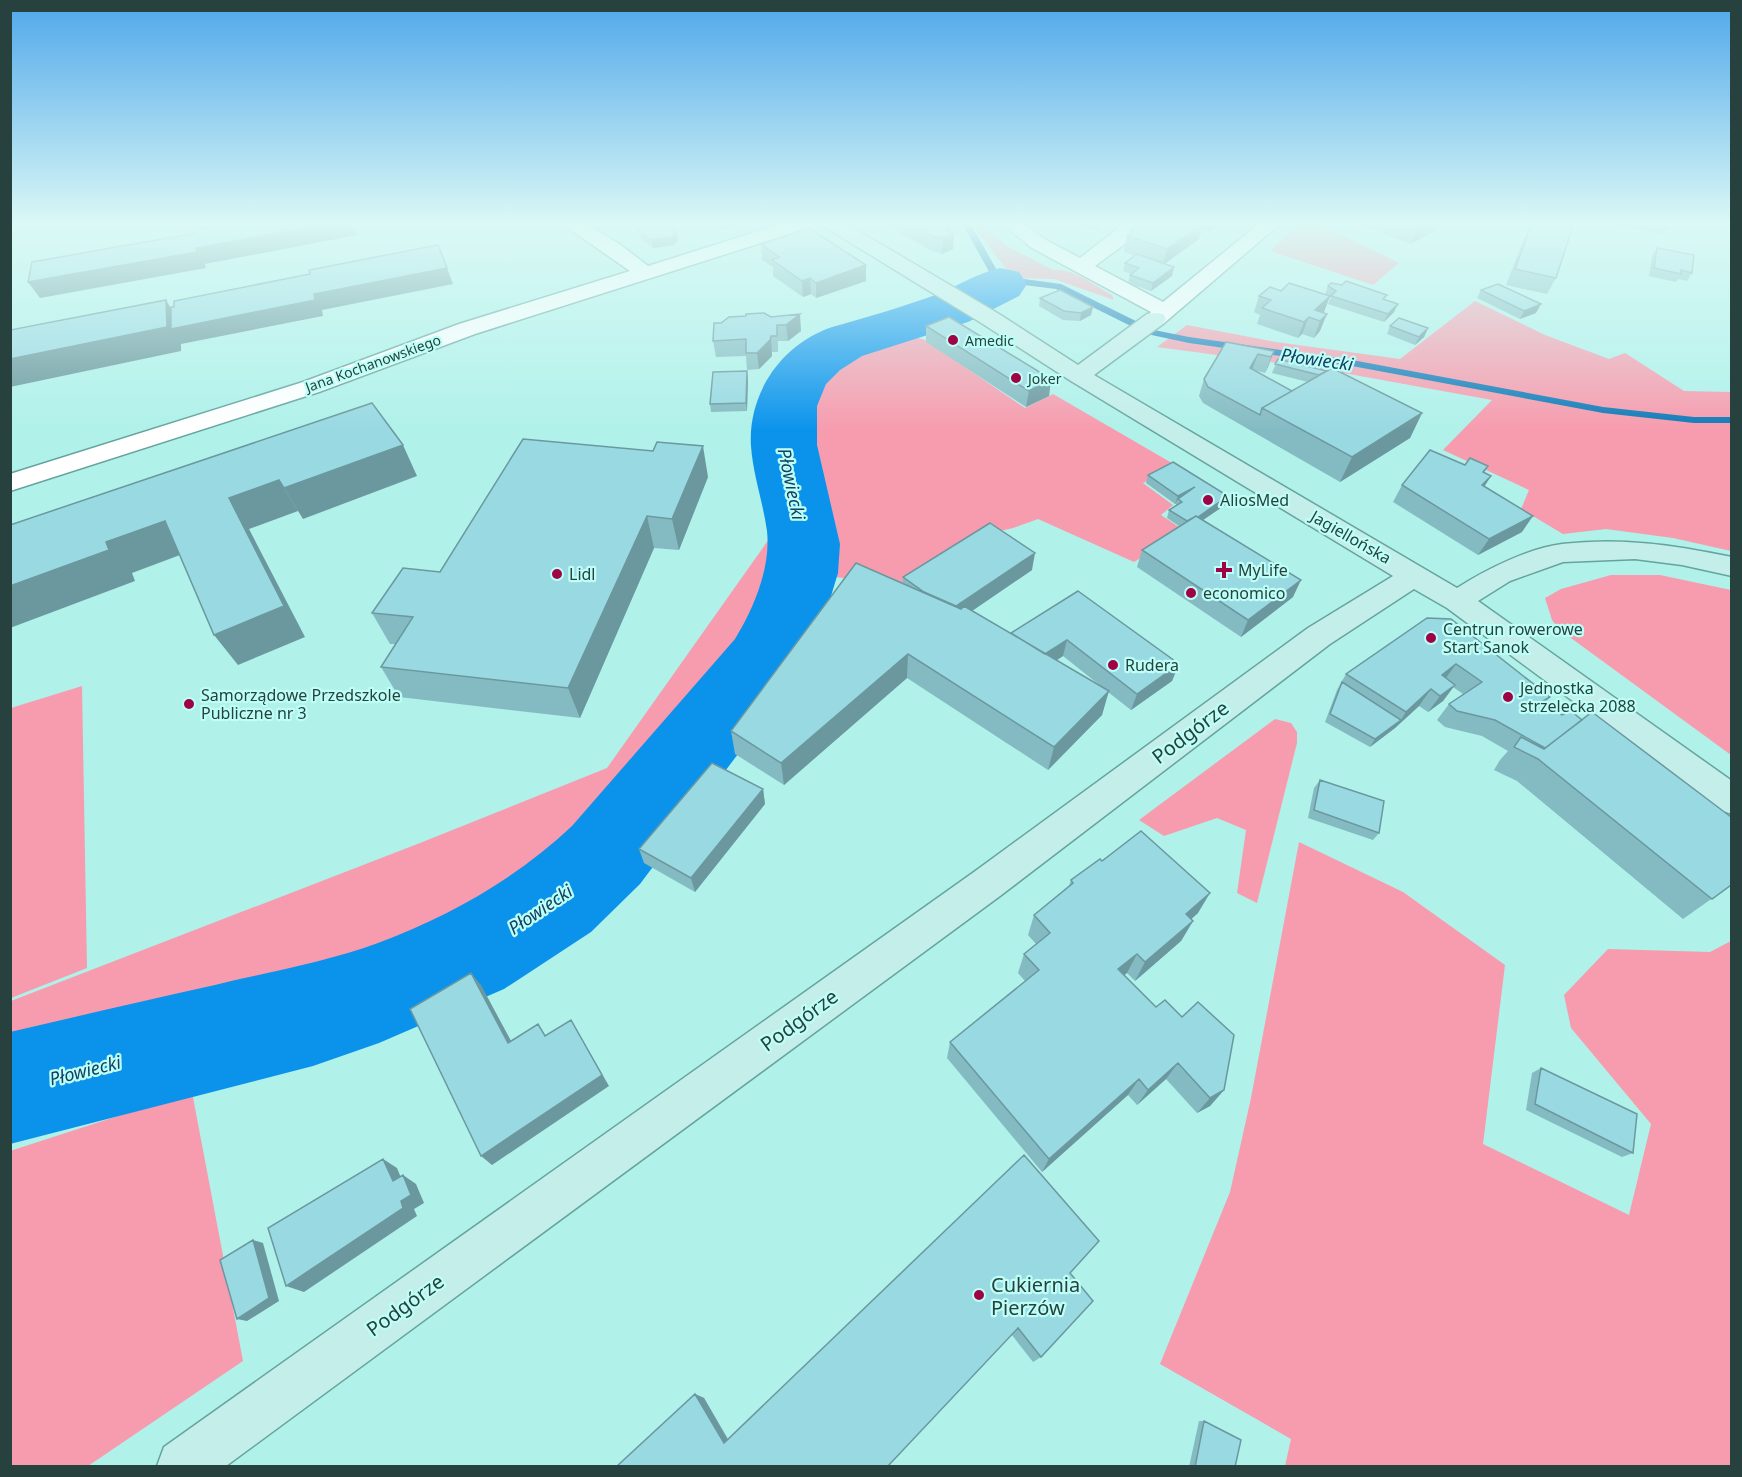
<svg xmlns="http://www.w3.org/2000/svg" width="1742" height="1477" viewBox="0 0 1742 1477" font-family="'Noto Sans',sans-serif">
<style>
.green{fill:#f79cae}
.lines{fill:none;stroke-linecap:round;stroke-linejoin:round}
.stream{fill:#137ab8;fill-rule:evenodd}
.river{fill:#0b93ec;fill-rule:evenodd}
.street-casing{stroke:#65a49d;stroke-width:3}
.secondary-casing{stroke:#65a49d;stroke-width:3}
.street{fill:#fff;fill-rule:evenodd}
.secondary{fill:#c4eeea;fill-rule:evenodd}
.wall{fill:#84bbc2;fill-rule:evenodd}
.shaded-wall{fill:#6b989e}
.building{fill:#99d9e2;stroke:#6b989e;stroke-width:1.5}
.poi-dot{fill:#9f0245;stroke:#bdfff7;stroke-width:2}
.labels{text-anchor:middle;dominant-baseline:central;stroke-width:4.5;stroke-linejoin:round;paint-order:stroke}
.far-poi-label{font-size:14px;fill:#27413e;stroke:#bdfff7;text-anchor:start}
.far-street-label{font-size:14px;fill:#27413e;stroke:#bdfff7}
.poi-label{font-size:16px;fill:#27413e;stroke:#bdfff7;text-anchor:start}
.street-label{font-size:16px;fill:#27413e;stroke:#bdfff7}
.water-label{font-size:18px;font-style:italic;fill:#123f63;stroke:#bdfff7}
.near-street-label{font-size:20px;fill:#27413e;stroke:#bdfff7}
.near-poi-label{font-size:20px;fill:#27413e;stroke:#bdfff7;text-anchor:start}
</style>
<rect width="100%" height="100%" fill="#b0f1ea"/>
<path class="green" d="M971,223H981L1007,246L1053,270C1072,267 1095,286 1112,295L1114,300L1054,279L1013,278Z
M1299,223H1317L1399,263L1373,285L1270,251Z
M1475,301L1545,335L1609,359L1625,353L1684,391L1731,392V551L1673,538L1606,529L1563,534L1521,509L1529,490L1443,450L1492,400L1316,368L1157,347L1187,325L1276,342L1400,359Z
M915,337L925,340L1025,408L1053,394L1177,466L1143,483L1173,505L1161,515L1185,531L1134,562L1038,519L1013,528L987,534L892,596L858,580L828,576L820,520L806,480L802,444L805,411L816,391L843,361L869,348Z
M774,532L778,571L711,685L597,828L546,880L490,920L404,960L11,1055V1001L420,843L607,768Z
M1611,575H1660L1731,590V755L1560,630L1552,620L1545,598L1561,589Z
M82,686L87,968L11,998V708Z
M1275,719L1291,723L1297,732V743L1257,903L1237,893L1246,830L1217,818L1164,836L1139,820Z
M1299,842L1403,892L1505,965L1483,1144L1629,1215L1651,1124L1571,1028L1564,995L1608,949L1710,952L1731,941V1466H1285L1291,1439L1160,1364L1230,1192L1251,1098Z
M192,1092L243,1361L88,1466H11L10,1151Z"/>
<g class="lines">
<path class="stream" d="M962,223H970L1003,281L1024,279L1061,284L1154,330L1189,337L1352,360L1603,407L1694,417H1732V423H1694L1603,413L1352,366L1189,343L1147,334L1056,289L1024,285L997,286Z"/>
<path class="river" d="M1000,268L1019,272L1027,284L1019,296L968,322L862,356L840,370L826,384L817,406V445L840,544L838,573L824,619L793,681L640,884L591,932L504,989L379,1043L313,1066L10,1144V1032C79,1016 147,1000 215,985C269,972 326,962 378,943C450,916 517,878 572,826L735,639C754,608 771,567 767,531C763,502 753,475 751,446C748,398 776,352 820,332C829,327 840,325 850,322C875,315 900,307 924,299C951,291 973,274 1000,268Z"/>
<g class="street-casing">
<path id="street" d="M561,223H584L618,243L648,266L784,223H813L811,227L475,334L319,392L10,491V474L303,382L459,324L630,271Z
M1001,223H1022L1046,240L1080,258L1125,223H1145L1126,243L1095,266L1163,302L1260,223H1281L1163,324L1155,325L1147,324L1144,319L1151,312L1032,248Z"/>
</g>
<g class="secondary-casing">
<path id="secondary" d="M823,223H845L999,314L1078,365L1147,314L1155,313L1163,314L1166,319L1163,324L1094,375L1457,588C1485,570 1529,548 1562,544C1620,537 1675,545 1732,557V576L1682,565L1635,559L1563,562L1510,581L1478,601L1732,781V814L1720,810L1447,608L1414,589L1330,644L1000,896L226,1466H157L164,1447L974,872L1308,628L1393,576L1071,381L983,324L825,227Z"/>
</g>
<use href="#street" class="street"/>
<use href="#secondary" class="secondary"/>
</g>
<path class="wall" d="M715,223H744L724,230Z
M882,223H948L950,229L953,249L942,254L932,251Z
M1069,223H1103L1097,230Z
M1141,223H1220L1208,232L1202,230L1199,239L1164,264L1172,276L1151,291L1128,283L1130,275L1131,274L1123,271L1125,263L1135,256L1124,252L1127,236L1129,235L1130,231Z
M1355,223H1439L1436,230L1411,244Z
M1532,223L1541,224L1542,223L1556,278L1547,294L1506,285L1524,238Z
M1604,223H1669L1668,228L1663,235Z
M638,230L677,232L678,240L674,245L653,248L640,238Z
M761,244L866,281L816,298L811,294L803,297L773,276V267L762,260Z
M1657,248L1692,273L1687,281L1678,279L1676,282L1649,276L1652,256Z
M1328,286L1385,300L1394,312L1384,322L1328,304L1331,297H1330L1323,313L1320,331L1314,338L1302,334L1298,338L1257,324L1260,315L1254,312L1259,296L1281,291L1327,295L1325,294Z
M1481,290L1536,313L1520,319L1477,298Z
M1040,298L1091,315L1080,321L1063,320L1039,306Z
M764,313L801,331L788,341H778V352H772V356L759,369L747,370L746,356L716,357L713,341L721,323L746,316Z
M926,326L1051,379L1049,396L1026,407L926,342Z
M1390,326L1428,328L1424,337L1415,345L1387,334Z
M1226,342L1274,351L1265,373L1253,370L1292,391L1308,382L1272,373L1278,359L1422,413L1410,438L1340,482L1203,403L1199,396L1204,379Z
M748,379L747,411L711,412L710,404Z
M1465,465L1488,466L1484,473V487L1522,532L1478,555L1393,502L1402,485Z
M1148,475L1225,505L1203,520L1293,597L1241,637L1137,567L1142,550L1179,526L1167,518L1169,510L1176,506V504H1175L1146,483Z
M708,477L679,550L654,548L580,718L399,697L381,667L395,644H390L372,613L440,572Z
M1032,570L972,611L1011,633L1078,591L1179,664L1172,681L1131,710L1108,692L1102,715L1048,770L907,678L784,785L735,754L731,731L903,583V577ZM1063,656L1102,687L1057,660Z
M1427,618L1550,697L1545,703L1731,885L1683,919L1517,781L1494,770L1500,760L1508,751L1482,736L1445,727L1437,720L1449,704L1463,694L1453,687L1443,701L1428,712L1419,706L1395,728L1370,747L1325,722L1337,690L1346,674Z
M1320,780L1379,833L1373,840L1308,818L1314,788Z
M763,789L765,804L695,892L644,863L639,849Z
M1102,861L1198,913L1191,919L1193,921L1181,941L1135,981L1127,973L1124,975L1224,1090L1210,1106L1197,1113L1166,1079L1137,1105L1128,1095L1042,1172L947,1058L950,1042L1025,981L1018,973L1024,954L1036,944L1028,935L1034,915L1069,886L1071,880Z
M1541,1068L1633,1153L1622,1157L1526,1110L1532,1073Z
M1070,1273L1041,1357L1033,1362L1012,1335L887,1467H616L695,1394L704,1398L728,1439Z
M1199,1421H1204L1235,1467H1189Z"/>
<path class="shaded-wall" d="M332,223H353L357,235L205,264L206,268L40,298L28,282L196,248Z
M724,223H744L724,230Z
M1098,223H1103L1097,230Z
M1211,223H1220L1208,232Z
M1420,223H1439L1436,230L1411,244Z
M1203,224L1199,239L1163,265L1167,249Z
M950,229V235L954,234L953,249L942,254L943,238L947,230Z
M677,232L678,240L674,245L653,248L652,240Z
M866,265V281L816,298V283Z
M1174,267L1172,276L1151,291L1153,283Z
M447,268L453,284L322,310L323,316L181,344V351L10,387V359L166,300L180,324L314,294Z
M810,278L811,294L803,297L802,281Z
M1330,296L1324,312L1316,320L1315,310Z
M1398,304L1394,312L1384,322L1388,314Z
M1541,304L1536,313L1520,319L1524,311Z
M1093,307L1091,315L1080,321L1081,313Z
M800,314L801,331L788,341L786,325Z
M1327,314L1320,331L1314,338L1320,321Z
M1309,317L1302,334L1298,338L1304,322Z
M1428,328L1424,337L1415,345L1419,337Z
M771,336L772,356L759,369L757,353Z
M1274,351L1268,367L1265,373L1271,357Z
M1258,354L1252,370L1250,368Z
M747,371L748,379L747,411L746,403Z
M1051,379L1049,396L1026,407L1029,391Z
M1422,413L1410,438L1340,482L1352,457Z
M403,445L417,476L303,519L284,488Z
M703,446L708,477L679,550L672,519Z
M1491,476L1481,492L1482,485Z
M279,480L298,511L249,529L305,637L238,665L214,635L229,498Z
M1195,487L1178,499L1175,504L1178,496Z
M1228,496L1225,505L1187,531L1190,523Z
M647,516L654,548L580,718L568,688Z
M1533,516L1522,532L1478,555L1489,539Z
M165,521L188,552L132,573L135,581L10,628V586L106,542Z
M1035,553L1032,570L947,628L949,611Z
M1301,580L1293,597L1241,637L1248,620Z
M1067,640L1063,656L1037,673L1040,657Z
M908,654L907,678L784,785L781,763Z
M1179,664L1172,681L1131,710L1137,694Z
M1456,664L1444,681L1430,691L1442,675Z
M1455,685L1443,701L1428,712L1440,696Z
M1431,689L1419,706L1395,728L1370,747L1375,739L1401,720L1406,712Z
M1109,691L1102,715L1048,770L1054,747Z
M763,789L765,804L695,892L691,878Z
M1210,893L1198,913L1175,934L1186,914Z
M1193,921L1181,941L1135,981L1145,962Z
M1137,954L1127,973L1109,988L1118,969Z
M471,973L481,985L518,1054L508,1043Z
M571,1020L609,1086L492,1165L481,1156Z
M1178,1063L1166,1079L1137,1105L1148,1090Z
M1139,1079L1128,1095L1042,1172L1049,1159Z
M1224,1090L1210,1106L1197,1113L1210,1098Z
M383,1159L397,1168L406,1190L393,1181Z
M403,1175L416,1184L424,1203L414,1209L417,1216L304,1292L286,1286L401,1201Z
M253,1240L263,1243L279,1301L247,1321L237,1319Z
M695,1394L704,1398L731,1445L724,1443Z"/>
<path class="building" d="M227,223H332L196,248L197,252L28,282L32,262L196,233L195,229Z
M661,223H664L677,232L672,237L652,240L638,230Z
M909,223H948L950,224V229L947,230L954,234L943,238L932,236Z
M1141,223H1202L1203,224L1167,249L1127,236L1133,232L1130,231Z
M1532,223L1542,224V223H1558L1573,226L1556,278L1515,269Z
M1647,223H1669L1668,228Z
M809,228L866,265L816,283L810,278L802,281L772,260L779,257L761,244Z
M438,245L447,268L314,294L315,300L171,329V307H174V301L310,274L309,270Z
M1657,248L1694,255L1692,273L1681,270V274L1654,268Z
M1137,254L1174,267L1153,283L1130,275L1139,268L1125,263Z
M1346,281L1387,295L1383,299L1398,304L1388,314L1331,296L1336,291L1328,286L1331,283L1342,285Z
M1289,283L1330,296L1315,310L1327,314L1320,321L1309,317L1304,322L1262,308L1271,300L1259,296L1270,287L1281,291Z
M1498,284L1541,304L1524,311L1481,290Z
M1060,290L1093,307L1081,313L1064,311L1040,298Z
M166,300L167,327L10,359V330Z
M764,313L771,317L800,314L786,325H777V336H771L770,340L757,353H746V339L713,341L714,323H721L729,317L746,316V314Z
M949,317L1051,379L1029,391L926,326Z
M1399,318L1428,328L1419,337L1390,326Z
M1226,342L1274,351L1271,357L1258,354L1250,368L1292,391L1262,408L1260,415L1208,387L1204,379Z
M1278,359L1327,371L1319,375L1275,364Z
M1332,368L1422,413L1352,457L1262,408Z
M747,371L746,403L710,404L713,372Z
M372,403L403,445L284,488L279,480L229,498L284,606L214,635L165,521L106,542L109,550L10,586V525Z
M523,439L653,451L657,442L703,446L672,519L647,516L568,688L381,667L413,617L372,613L403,568L440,572Z
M1430,450L1465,465L1470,458L1488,466L1483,472L1491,476L1482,485L1533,516L1489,539L1402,485Z
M1173,462L1228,496L1198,517L1196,516L1187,521L1169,510L1182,502L1178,499L1195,487L1178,496L1148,475Z
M1196,516L1301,580L1248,620L1142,550Z
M990,523L1035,553L956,606L924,592L903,577Z
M856,563L961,609L964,606L1109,691L1054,747L908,654L781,763L731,731Z
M1078,591L1179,664L1137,694L1067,640L1045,654L1011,633Z
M1427,618L1451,619L1550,697L1543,701L1562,715L1571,711L1582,720L1545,748L1495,720L1457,711L1449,704L1482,682L1456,664L1442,675L1455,685L1440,696L1431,689L1406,712L1346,674Z
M1342,682L1401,720L1375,739L1330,714Z
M1592,712L1731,817V885L1712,899L1538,759L1514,747L1521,737L1544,749Z
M712,763L763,789L691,878L639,849Z
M1320,780L1384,801L1379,833L1314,810Z
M1141,831L1210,893L1186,914L1193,921L1145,962L1137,954L1118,969L1156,1007L1165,1000L1182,1017L1198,1002L1234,1035L1224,1090L1210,1098L1178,1063L1148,1090L1139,1079L1049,1159L950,1042L1039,970L1024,954L1050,933L1034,915L1073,883L1071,880L1100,859L1102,861Z
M471,973L508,1043L538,1024L545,1036L571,1020L602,1075L481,1156L410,1009Z
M1541,1068L1637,1114L1633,1153L1535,1104Z
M1024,1155L1099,1241L1070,1273L1093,1301L1041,1357L1018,1328L887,1467H616L695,1394L724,1443Z
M383,1159L393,1181L403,1175L411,1195L401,1201L403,1208L286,1286L268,1228Z
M253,1240L269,1298L237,1319L220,1260Z
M1204,1421L1241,1440L1235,1467H1195Z"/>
<linearGradient id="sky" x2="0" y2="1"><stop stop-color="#4fa7ea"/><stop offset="0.52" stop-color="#dbf9f6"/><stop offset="1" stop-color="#dbf9f6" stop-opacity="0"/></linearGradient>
<rect width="1742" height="430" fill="url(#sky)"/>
<g class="poi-dot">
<circle cx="953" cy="340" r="6"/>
<circle cx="1016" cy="378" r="6"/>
<circle cx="1208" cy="500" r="6"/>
<path d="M1221 561h6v6h6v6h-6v6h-6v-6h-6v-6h6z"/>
<circle cx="557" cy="574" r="6"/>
<circle cx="1191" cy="593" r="6"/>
<circle cx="1431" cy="638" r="6"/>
<circle cx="1113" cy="665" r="6"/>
<circle cx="1508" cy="697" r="6"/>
<circle cx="189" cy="704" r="6"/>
<circle cx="979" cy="1295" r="6"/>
</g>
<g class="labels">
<g class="far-poi-label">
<text x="965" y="340">Amedic</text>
<text x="1028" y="378">Joker</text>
</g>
<g class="far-street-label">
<text transform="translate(373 363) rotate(-20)">Jana Kochanowskiego</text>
</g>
<g class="poi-label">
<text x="1220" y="500">AliosMed</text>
<text x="1238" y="570">MyLife</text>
<text x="569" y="574">Lidl</text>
<text x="1203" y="593">economico</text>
<text x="1443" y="629">Centrun rowerowe<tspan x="1443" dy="18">Start Sanok</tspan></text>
<text x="1125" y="665">Rudera</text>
<text x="1520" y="688">Jednostka<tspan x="1520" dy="18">strzelecka 2088</tspan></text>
<text x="201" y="695">Samorządowe Przedszkole<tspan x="201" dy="18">Publiczne nr 3</tspan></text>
</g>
<g class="street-label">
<text transform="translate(1351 537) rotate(30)">Jagiellońska</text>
</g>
<g class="water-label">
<text transform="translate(1317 359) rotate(8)">Płowiecki</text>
<text transform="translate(792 484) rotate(78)">Płowiecki</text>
<text transform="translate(540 909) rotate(-34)">Płowiecki</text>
<text transform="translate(85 1070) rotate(-14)">Płowiecki</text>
</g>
<g class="near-street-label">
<text transform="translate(1190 732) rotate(-37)">Podgórze</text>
<text transform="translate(799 1020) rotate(-36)">Podgórze</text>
<text transform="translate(405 1305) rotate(-36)">Podgórze</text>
</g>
<g class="near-poi-label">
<text x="991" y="1284">Cukiernia<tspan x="991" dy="23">Pierzów</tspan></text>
</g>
</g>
<rect width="1742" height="1477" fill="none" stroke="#27413e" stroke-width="24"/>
</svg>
